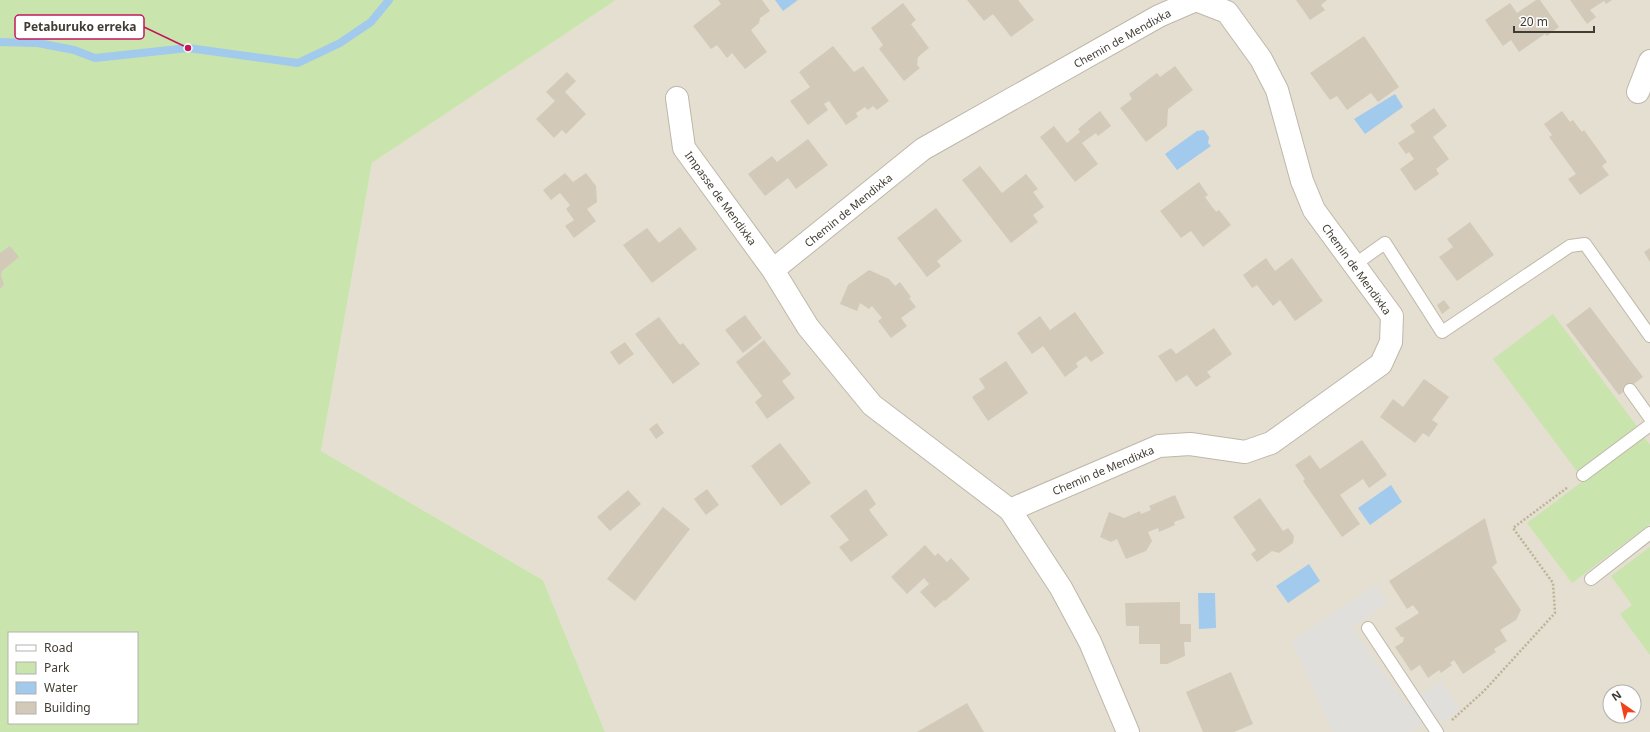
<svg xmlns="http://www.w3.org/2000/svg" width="1650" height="732" viewBox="0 0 1650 732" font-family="'Noto Sans',sans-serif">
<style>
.residential{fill:#e5dfd1;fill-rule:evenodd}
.green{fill:#c9e4ad;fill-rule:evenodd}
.parking{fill:#e1dfdc}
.water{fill:#a1caec}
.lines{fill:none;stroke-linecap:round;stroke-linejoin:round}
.stream{stroke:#a1caec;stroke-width:8}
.building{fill:#d2c9b9}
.lane-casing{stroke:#bfb8a9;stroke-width:14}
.street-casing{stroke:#bfb8a9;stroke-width:24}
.path{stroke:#bdb298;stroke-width:2.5;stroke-dasharray:2 2;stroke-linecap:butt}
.lane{stroke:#fff;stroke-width:12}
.street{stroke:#fff;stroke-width:22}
.labels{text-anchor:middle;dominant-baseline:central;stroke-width:4;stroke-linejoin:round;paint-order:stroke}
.street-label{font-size:11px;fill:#423d34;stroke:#fff}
.leader{fill:none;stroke:#c2185b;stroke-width:1.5}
.callout-dot{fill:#c2185b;stroke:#fff;stroke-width:1.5}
.callout{fill:#fff;stroke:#c2185b;stroke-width:1.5}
.callout-label{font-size:12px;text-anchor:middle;font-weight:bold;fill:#423d34}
</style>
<rect width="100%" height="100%" fill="#f1ede3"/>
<path class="residential" d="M616,0H1650V732H605L543,580L321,451L372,163ZM1610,692H1634V716H1610Z"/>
<path class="green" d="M0,0H616L372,163L321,451L543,580L605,732H0ZM9,633H137V723H9Z
M1553,314L1639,429L1579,474L1493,359Z
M1643,436L1650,445V524L1572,583L1527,523Z
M1650,547V655L1620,614L1632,605L1611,576Z"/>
<path class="parking" d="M1376,585L1388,603L1352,627L1406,705L1441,681L1460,710L1443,723L1436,714L1409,732H1333L1292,641Z"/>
<path class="water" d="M775,0H798L783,11Z
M1395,94L1403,107L1365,134L1354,119Z
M1204,130L1209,137L1208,143L1211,146L1177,170L1165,154L1197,131Z
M1391,485L1402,502L1370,525L1358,508Z
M1309,564L1320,581L1288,603L1276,586Z
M1198,593H1215L1216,628L1199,629Z"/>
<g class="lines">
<path class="stream" d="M0,42L38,43L74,50L95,58L188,48L298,63L340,43L371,22L389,0"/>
</g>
<path class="building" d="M718,0H762L770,11L760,18L759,23L751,30L767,52L745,69L732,53L727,58L717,45L711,49L693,26L721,4Z
M967,0H1018L1034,20L1011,37L993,14L984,21Z
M1296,0H1327L1321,5L1325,10L1310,20Z
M1536,0H1540L1559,27L1547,36L1545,34L1519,52L1511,40L1503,46L1485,20L1510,3L1517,13Z
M1570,0H1612L1606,4L1604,1L1590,10L1596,17L1587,24Z
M903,3L916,20L911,24L929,48L918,57L917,65L920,68L904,81L879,49L883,45L871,28Z
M1364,36L1399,87L1378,102L1371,93L1347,110L1337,96L1330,100L1310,73Z
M833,46L854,72L863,66L889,101L877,110L873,106L868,110L865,107L856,113L858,117L846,125L829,101L824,104L828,110L808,125L790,101L810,87L799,72Z
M1175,66L1193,90L1168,109L1167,126L1146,142L1120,108L1132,99L1129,94L1157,73L1160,77Z
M567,72L576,81L565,92L586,114L566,134L562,130L554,138L536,119L555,101L546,92Z
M1434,108L1447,126L1433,137L1449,159L1436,169L1439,174L1415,191L1400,169L1414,159L1409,152L1406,154L1398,143L1415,132L1410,125Z
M1100,111L1111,126L1098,136L1096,133L1082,143L1098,164L1075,182L1040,137L1054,126L1067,143L1080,132L1078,129Z
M1562,111L1570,122L1573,120L1582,132L1584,130L1607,162L1602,166L1609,175L1580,195L1568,179L1576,174L1549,137L1552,135L1544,124Z
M808,139L828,165L796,189L788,178L765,196L748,174L772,156L777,162Z
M980,166L1002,193L1026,174L1038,189L1033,192L1044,207L1033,215L1038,222L1011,243L962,180Z
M565,173L573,182L586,173L596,186L597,202L587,209L596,221L574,238L565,226L574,220L566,209L570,205L560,193L551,200L543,190Z
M1199,182L1208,195L1205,197L1216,212L1219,210L1231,225L1203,247L1191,231L1181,238L1160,211Z
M936,208L962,241L937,261L941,266L927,277L897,238Z
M1470,222L1494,255L1457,281L1439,257L1453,247L1447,239Z
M680,227L697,249L652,283L623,245L647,228L659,243Z
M10,246L19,257L2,271L1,276L4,284L0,289V253Z
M1650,248V262L1644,252Z
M1266,258L1275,271L1292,258L1323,301L1295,321L1280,300L1273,306L1257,285L1252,288L1243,275Z
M869,270L889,279L895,286L900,282L911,297L909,298L916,307L901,318L907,326L891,338L878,321L882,318L872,306L869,309L860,303L857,311L840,304L848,285Z
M1444,300L1450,308L1442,314L1437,305Z
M1590,307L1643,377L1619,395L1566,325Z
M1075,312L1104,353L1091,362L1086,356L1076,363L1078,367L1065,377L1043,346L1032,354L1017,333L1040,316L1050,330Z
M745,315L762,338L743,353L725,330Z
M659,317L680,345L683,343L700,364L673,384L635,334Z
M1214,328L1232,354L1207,372L1211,377L1196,387L1187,375L1176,382L1158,356L1171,348L1176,354Z
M764,340L791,374L782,381L795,398L767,419L755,402L762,396L736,362Z
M625,342L634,354L619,365L610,352Z
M1006,361L1028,393L988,421L972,397L985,388L979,379Z
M1424,379L1449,397L1432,420L1438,424L1429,437L1423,433L1415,443L1380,417L1393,399L1403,407Z
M657,423L664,433L656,439L649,429Z
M1362,440L1387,475L1369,488L1363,479L1340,495L1360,524L1342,537L1303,481L1305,479L1295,465L1310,455L1320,469Z
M780,443L811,483L781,506L751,466Z
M707,489L719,505L706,515L694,499Z
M866,489L876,504L869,510L888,535L851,562L839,547L849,540L830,516Z
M628,490L641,504L610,531L597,517Z
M1175,495L1185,518L1174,522L1175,525L1159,532L1158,528L1148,532L1152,541L1146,551L1126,559L1117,539L1111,542L1100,537L1109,512L1124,518L1140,511L1141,514L1151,510L1149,506Z
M1260,498L1283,531L1288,528L1294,536L1293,543L1279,553L1272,551L1257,562L1251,554L1256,550L1233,517Z
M663,507L690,529L635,601L607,579Z
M1485,518L1497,563L1492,567L1521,610L1516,620L1500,630L1507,641L1494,649L1496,652L1463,674L1454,660L1450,663L1452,665L1441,673L1439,670L1428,678L1420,665L1411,671L1395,647L1403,642L1404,637H1401L1395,628L1419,613L1413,605L1407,609L1389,581Z
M925,545L935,556L938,553L947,562L951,558L970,579L945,601L944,600L935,608L920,592L929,584L924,578L907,594L891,577Z
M1180,602V624H1191V642H1184L1185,656L1167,664H1160V644H1139V626H1126L1125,603Z
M1231,672L1253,724L1234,732H1203L1186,692Z
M967,703L984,732H917Z"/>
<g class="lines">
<g class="lane-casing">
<path id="lane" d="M1354,265L1385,243L1442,332L1570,246L1585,244L1650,336
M1630,390L1650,418
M1583,475L1650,425
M1591,579L1650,533
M1368,628L1437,732"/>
</g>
<g class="street-casing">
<path id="street" d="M1638,92L1650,61
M677,98L684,148L773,270L808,327L872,405L1010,510L1061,588L1090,642L1128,732
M773,270L923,149L1159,16L1196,0L1227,12L1261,59L1277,90L1302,181L1314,210L1392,316L1391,342L1381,364L1271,443L1245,452L1190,444L1159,446L1010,510"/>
</g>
<path class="path" d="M1452,720L1484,691L1555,613L1553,583L1513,528L1568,487"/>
<use href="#lane" class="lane"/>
<use href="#street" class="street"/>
</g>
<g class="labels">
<g class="street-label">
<text transform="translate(1122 38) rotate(-29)">Chemin de Mendixka</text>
<text transform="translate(721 198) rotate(54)">Impasse de Mendixka</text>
<text transform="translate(848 210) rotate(-39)">Chemin de Mendixka</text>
<text transform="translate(1357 269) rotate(54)">Chemin de Mendixka</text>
<text transform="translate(1103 470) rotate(-23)">Chemin de Mendixka</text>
</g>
</g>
<path class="leader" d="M188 48L144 27"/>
<circle class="callout-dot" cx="188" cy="48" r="4"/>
<rect class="callout" x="15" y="15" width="129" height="24" rx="4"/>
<g class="callout-label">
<text x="80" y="31">Petaburuko erreka</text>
</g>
<rect x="8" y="632" width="130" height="92" fill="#ffffff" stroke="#b3b1ae"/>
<rect x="16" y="645" width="20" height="6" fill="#ffffff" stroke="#b3b1ae"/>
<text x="44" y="652" font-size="12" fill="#423d34">Road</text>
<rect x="16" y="662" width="20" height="12" fill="#c9e4ad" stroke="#b3b1ae"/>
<text x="44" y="672" font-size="12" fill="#423d34">Park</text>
<rect x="16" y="682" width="20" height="12" fill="#a1caec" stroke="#b3b1ae"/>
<text x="44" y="692" font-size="12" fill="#423d34">Water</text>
<rect x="16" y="702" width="20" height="12" fill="#d2c9b9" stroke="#b3b1ae"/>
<text x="44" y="712" font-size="12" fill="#423d34">Building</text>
<g transform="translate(1622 704) rotate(326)"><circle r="19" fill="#ffffff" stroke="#b3b1ae"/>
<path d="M0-3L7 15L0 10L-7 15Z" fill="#f1431a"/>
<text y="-6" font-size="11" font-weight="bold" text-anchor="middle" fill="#423d34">N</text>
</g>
<path d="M1514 26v6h80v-6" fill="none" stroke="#423d34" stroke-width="2"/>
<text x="1520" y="26" font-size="12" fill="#423d34" stroke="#ffffff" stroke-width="3" paint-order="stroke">20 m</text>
</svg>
